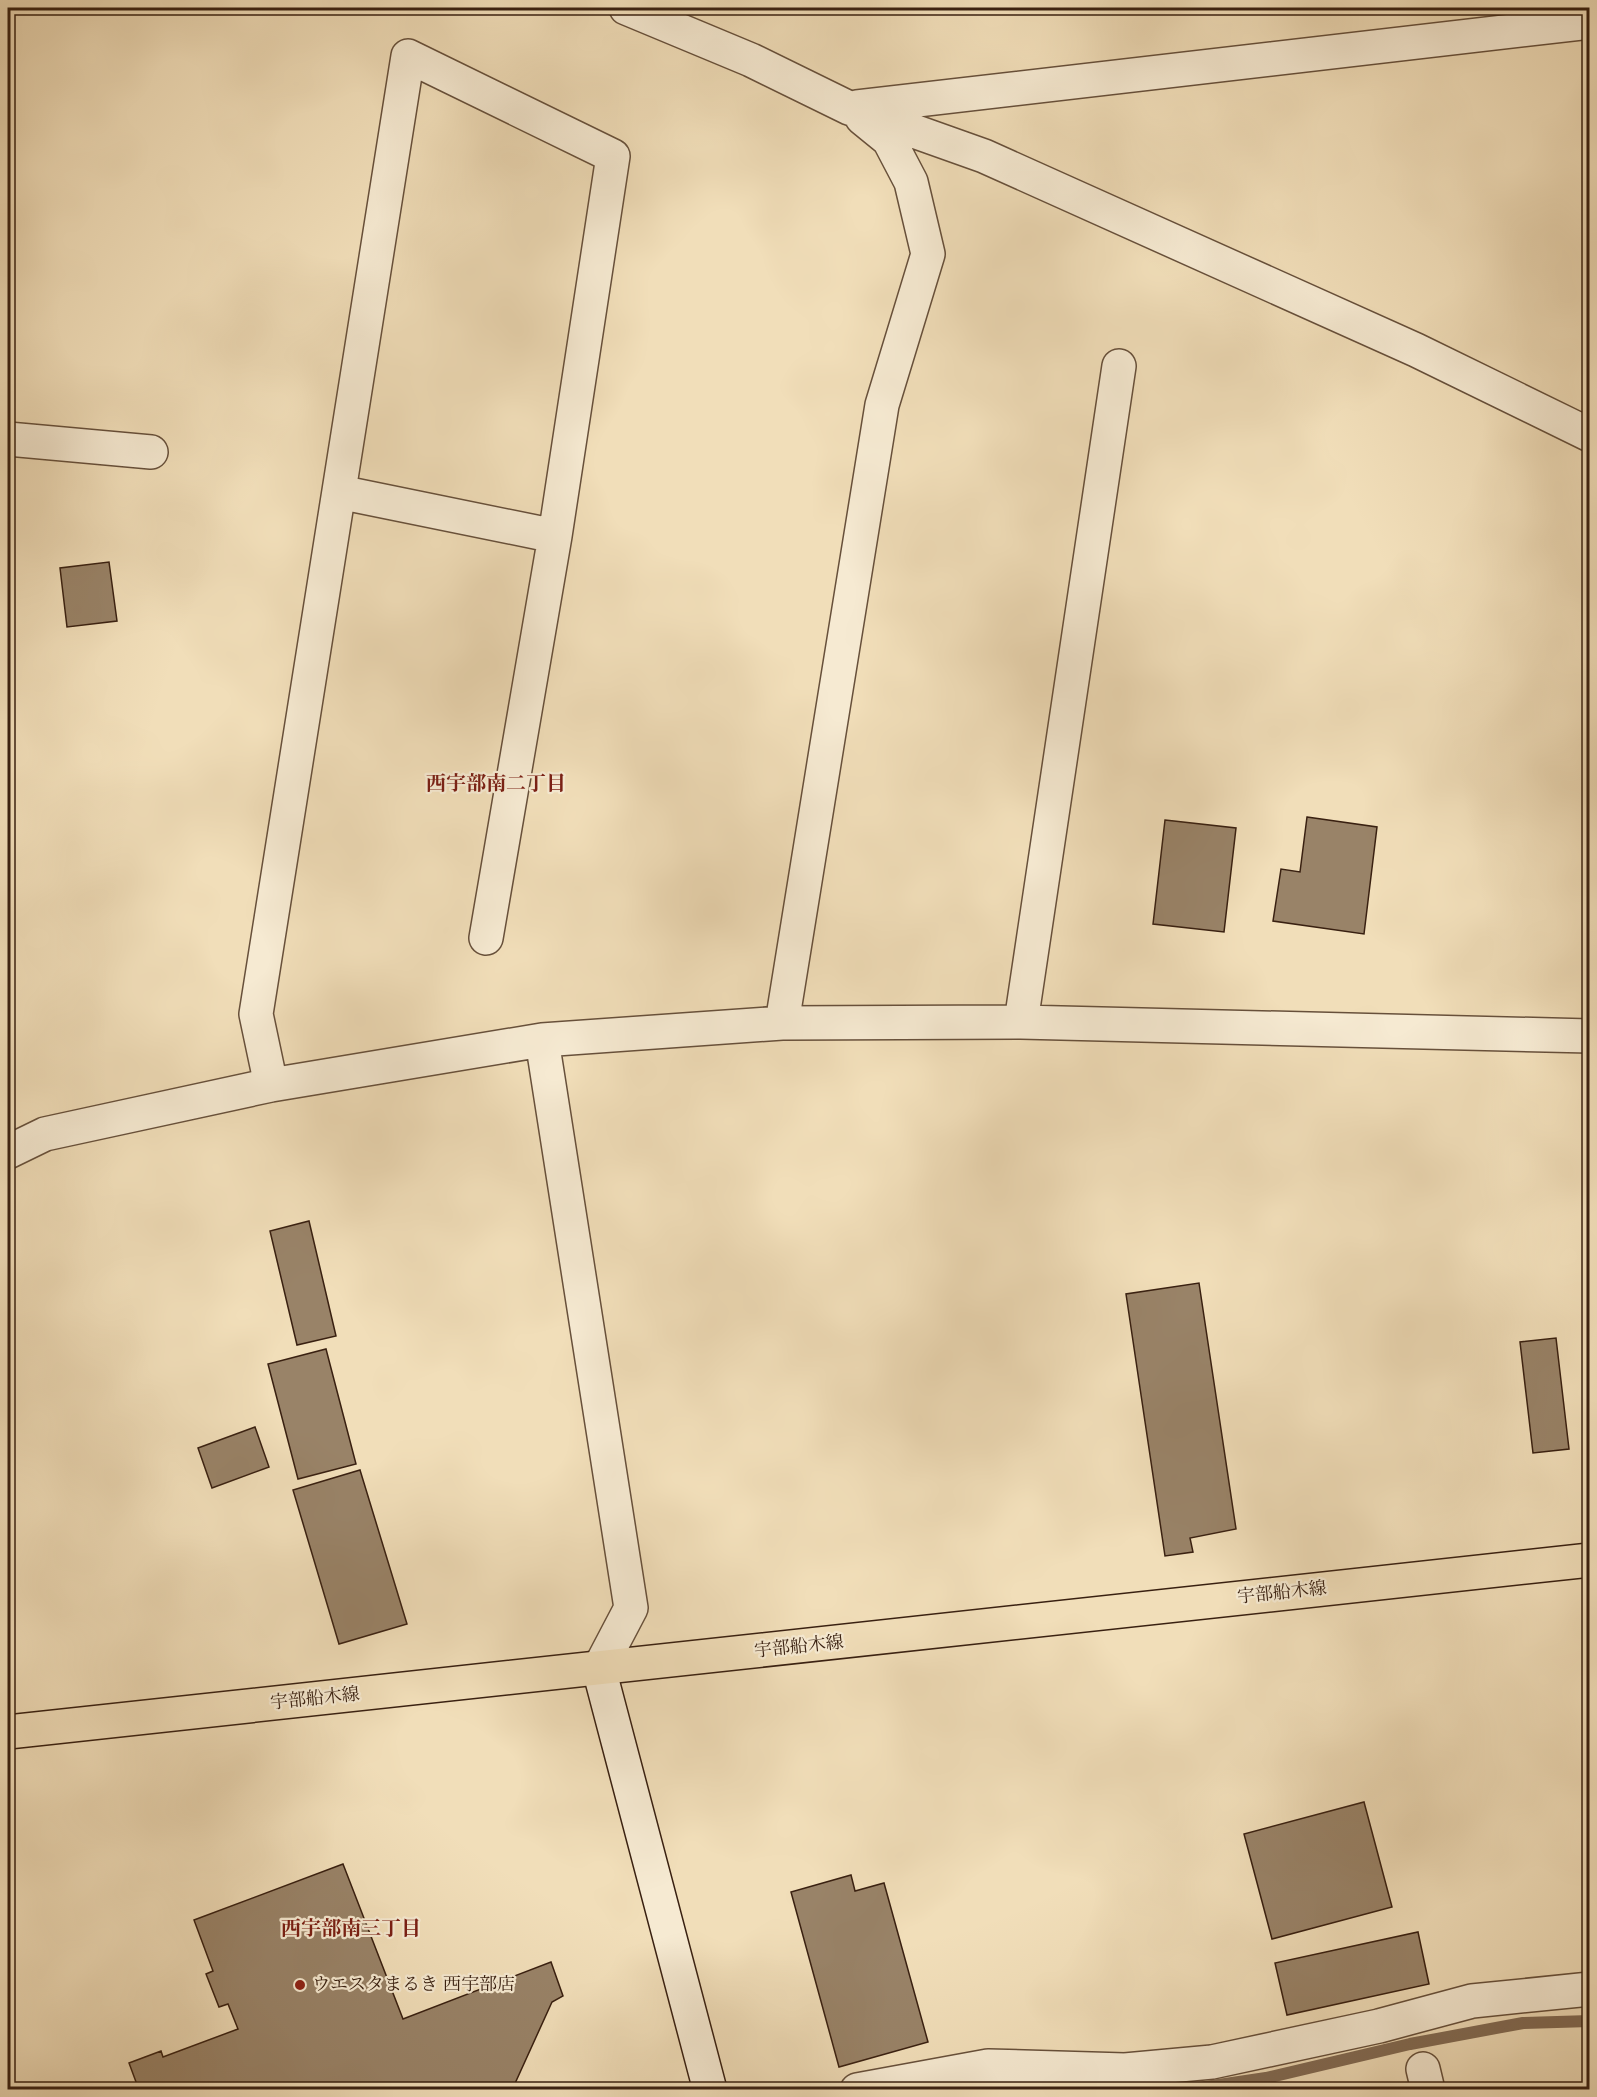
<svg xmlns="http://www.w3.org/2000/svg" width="1597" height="2097" viewBox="0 0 1597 2097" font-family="'Old Standard TT','Noto Serif JP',serif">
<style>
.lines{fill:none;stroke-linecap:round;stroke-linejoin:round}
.stream{stroke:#826b54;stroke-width:12}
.building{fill:#998368;stroke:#392011;stroke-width:1.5}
.street-casing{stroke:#67503b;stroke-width:36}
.secondary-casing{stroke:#392011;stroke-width:36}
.primary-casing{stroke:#392011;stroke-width:36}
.street{stroke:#f6ead2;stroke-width:33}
.secondary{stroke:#f6ead2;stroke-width:33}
.primary{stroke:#f1deb9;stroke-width:33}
.poi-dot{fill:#8f2418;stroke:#f6ead2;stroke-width:2}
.labels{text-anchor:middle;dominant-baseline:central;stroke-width:4.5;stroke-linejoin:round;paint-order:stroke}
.street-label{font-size:18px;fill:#392011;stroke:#f6ead2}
.poi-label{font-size:18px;fill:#392011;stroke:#f6ead2;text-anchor:start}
.neighbourhood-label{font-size:20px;font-weight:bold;fill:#7a1f14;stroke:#f6ead2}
</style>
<rect width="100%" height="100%" fill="#f1deb9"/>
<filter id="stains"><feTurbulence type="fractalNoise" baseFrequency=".00333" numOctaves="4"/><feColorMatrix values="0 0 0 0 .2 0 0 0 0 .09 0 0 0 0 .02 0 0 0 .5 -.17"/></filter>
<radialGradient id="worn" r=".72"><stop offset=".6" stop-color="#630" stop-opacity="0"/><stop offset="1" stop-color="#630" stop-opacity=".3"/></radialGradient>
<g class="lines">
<path class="stream" d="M1185,2090L1266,2078L1410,2044L1523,2023L1590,2021"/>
</g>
<path class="building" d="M109,562L117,621L67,627L60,568Z
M1307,817L1377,827L1364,934L1273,921L1281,869L1300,872Z
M1165,820L1236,828L1224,932L1153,924Z
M309,1221L336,1336L297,1345L270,1231Z
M1199,1283L1236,1529L1190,1538L1193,1552L1165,1556L1126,1294Z
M1586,1325H1590V1370Z
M1556,1338L1569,1449L1533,1453L1520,1342Z
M326,1349L356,1464L298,1479L268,1364Z
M255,1427L269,1467L212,1488L198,1448Z
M360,1470L407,1624L339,1644L293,1490Z
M1364,1802L1392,1907L1272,1939L1244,1834Z
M343,1864L403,2019L551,1962L563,1996L552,2002L512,2090H139L129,2063L161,2051L163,2057L238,2029L228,2004L219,2007L206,1974L213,1971L194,1920Z
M851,1875L855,1891L884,1883L928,2042L839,2067L791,1892Z
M1418,1932L1429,1984L1287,2015L1275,1963Z"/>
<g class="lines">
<g class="street-casing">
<path id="street" d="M626,8L751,60L849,108L984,156L1416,350L1590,435
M857,107L1590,22
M8,439L151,452
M339,492L555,536
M1021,1022L1119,366
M782,1023L882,405L928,254L911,182L889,140L862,118
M542,1040L631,1608L599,1669
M271,1085L256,1014L408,56L613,156L555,536L486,938
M8,1152L45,1134L271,1085L542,1040L782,1023L1021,1022L1590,1036
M1423,2069L1428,2090
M857,2090L988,2066L1125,2070L1212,2062L1379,2026L1472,2001L1590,1989"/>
</g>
<g class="secondary-casing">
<path id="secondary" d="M599,1669L710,2090"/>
</g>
<g class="primary-casing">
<path id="primary" d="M8,1732L1590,1560"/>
</g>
<use href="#street" class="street"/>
<use href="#secondary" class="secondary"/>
<use href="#primary" class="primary"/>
</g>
<circle class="poi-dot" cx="300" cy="1985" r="6"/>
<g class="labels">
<g class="street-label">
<text transform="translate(1282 1593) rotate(-6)">宇部船木線</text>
<text transform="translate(799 1647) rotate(-6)">宇部船木線</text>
<text transform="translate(315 1699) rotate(-6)">宇部船木線</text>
</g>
<g class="poi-label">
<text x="312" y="1985">ウエスタまるき 西宇部店</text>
</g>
<g class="neighbourhood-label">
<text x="496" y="785">西宇部南二丁目</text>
<text x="351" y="1930">西宇部南三丁目</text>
</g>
</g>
<rect width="1597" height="2097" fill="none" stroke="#f1deb9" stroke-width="30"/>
<rect x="9" y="9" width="1579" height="2079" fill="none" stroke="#392011" stroke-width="3"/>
<rect x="15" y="15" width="1567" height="2067" fill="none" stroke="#392011" stroke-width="1.5"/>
<rect width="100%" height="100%" filter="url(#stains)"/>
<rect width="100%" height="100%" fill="url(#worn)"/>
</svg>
